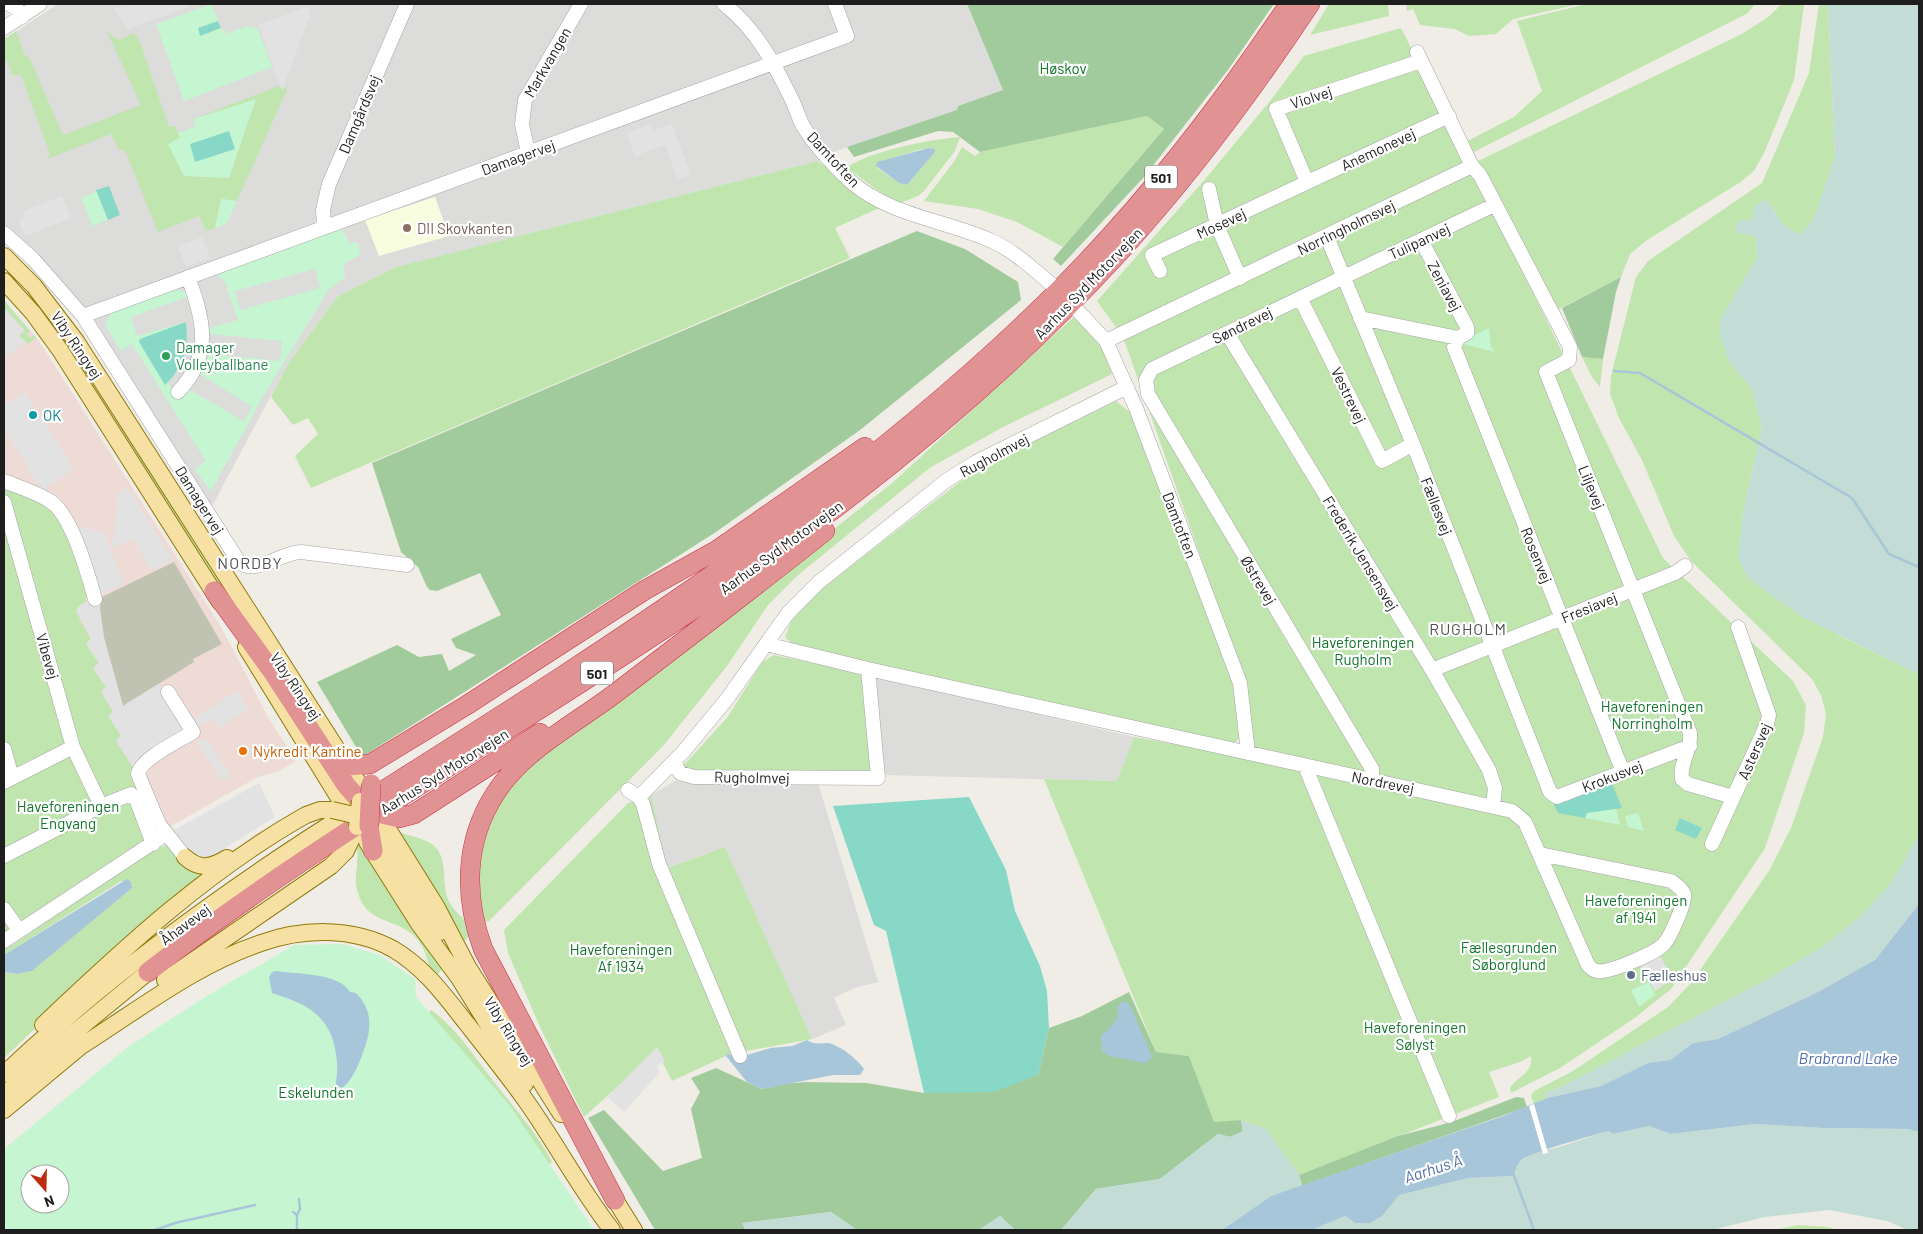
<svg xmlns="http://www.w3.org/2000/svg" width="1923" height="1234" viewBox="0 0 1923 1234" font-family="Barlow,sans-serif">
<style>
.residential{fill:#dcdcdb}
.commercial{fill:#eedbd5}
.education{fill:#f8fde0}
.construction{fill:#c0c3b1}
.grass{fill:#c0e5ae;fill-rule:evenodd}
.forest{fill:#a2cb9d}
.wetland{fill:#c3dcd5}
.park{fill:#c5f6d1;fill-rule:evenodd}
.pitch{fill:#88d8c7}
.parking{fill:#e2e2e2}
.water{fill:#a8c6d9}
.pier{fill:#fff}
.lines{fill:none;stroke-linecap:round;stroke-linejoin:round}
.stream{stroke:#a8c6d9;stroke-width:2.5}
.minor-casing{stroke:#a5a5a5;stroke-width:15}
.major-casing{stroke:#8f7a0a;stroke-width:18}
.highway-casing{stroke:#cf304b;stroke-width:20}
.minor{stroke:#fff;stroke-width:14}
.major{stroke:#f6e0a3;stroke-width:16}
.highway{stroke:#e19293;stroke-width:19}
.major-bridge-casing{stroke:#8f7a0a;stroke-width:18;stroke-linecap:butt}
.highway-bridge-casing{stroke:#cf304b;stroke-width:20;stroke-linecap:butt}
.major-bridge{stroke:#f6e0a3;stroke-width:16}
.highway-bridge{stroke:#e19293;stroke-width:19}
.education-dot{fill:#8d6e63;stroke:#fff;stroke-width:2}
.leisure-dot{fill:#2e9e5b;stroke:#fff;stroke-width:2}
.culture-dot{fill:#0f9aa8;stroke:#fff;stroke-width:2}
.food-dot{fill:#e8710a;stroke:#fff;stroke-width:2}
.service-dot{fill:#5c6f8a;stroke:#fff;stroke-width:2}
.labels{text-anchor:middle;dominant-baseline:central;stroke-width:4.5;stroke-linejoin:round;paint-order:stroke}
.shield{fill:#fff;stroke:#626262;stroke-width:1}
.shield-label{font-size:14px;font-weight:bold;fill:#1e1e1e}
.street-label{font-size:15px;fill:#1e1e1e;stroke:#fff}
.park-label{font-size:15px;fill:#13762c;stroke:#fff}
.education-label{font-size:15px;fill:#785e54;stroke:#fff;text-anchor:start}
.leisure-label{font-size:15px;fill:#27864d;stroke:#fff;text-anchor:start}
.culture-label{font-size:15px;fill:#0d838f;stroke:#fff;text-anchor:start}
.food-label{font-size:15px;fill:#c56008;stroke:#fff;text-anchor:start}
.service-label{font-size:15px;fill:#4e5e75;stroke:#fff;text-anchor:start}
.neighbourhood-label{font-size:16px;letter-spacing:1px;fill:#515151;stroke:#fff}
.water-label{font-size:16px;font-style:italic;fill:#516ea8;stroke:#fff}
</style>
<rect width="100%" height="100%" fill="#efede5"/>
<path class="residential" d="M58,4H967L1003,90L958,106L957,110L839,150L818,161L396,267L337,297L288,364L211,508L100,331L4,228V39Z
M874,676L1134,737L1117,781L883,775Z
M675,781L818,783L878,982L854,988L834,998L846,1025L812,1039L725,847L666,868L651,795Z"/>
<path class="commercial" d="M4,300L39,341L221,627L268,717L296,761L279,771L256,778L162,831L125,786L72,607L101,594L78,532L64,504L45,493L4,475Z"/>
<path class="education" d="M435,197L449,236L379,256L365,220Z"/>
<path class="construction" d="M174,562L222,644L193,659L194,662L123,706L104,638L100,609L102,597Z"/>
<path class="grass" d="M1329,4H1388L1389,16L1310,35Z
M1406,4H1579L1513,19L1496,34L1469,36L1455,29L1420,25L1413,9L1407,11Z
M1587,4H1755L1748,13L1466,156L1663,558L1793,681L1806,705L1804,733L1765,848L1671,989L1636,1017L1560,1068L1511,1093L1510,1088C1518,1075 1533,1074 1531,1056L1520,1062L1489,1072L1499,1097L1299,1175L1266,1129L1241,1120L1214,1123L1189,1056L1156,1052L1044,779L1117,781L1134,737L1251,757L1247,688L1123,337L1097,301L1207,177L1270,101L1304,56L1401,28L1460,145L1514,117L1542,91L1517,21Z
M1782,4H1804L1794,80L1765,151L1754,171L1739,183L1647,240L1630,254L1621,277L1555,311L1476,162L1742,34L1768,17Z
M1819,4H1828L1835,157L1813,221L1799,235L1782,223L1773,209L1756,237L1757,258L1746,278L1729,361L1752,389L1762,427L1743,514L1738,557L1838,635L1919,674V835L1891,883L1861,916L1822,947L1764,981L1559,1088L1545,1093L1547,1098L1534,1104L1531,1096L1534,1091L1573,1071L1668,1007L1691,983L1769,871L1791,828L1823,737L1826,714L1821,695L1812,679L1691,561L1674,536L1642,460L1619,418L1610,394L1611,376L1636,277L1648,261L1762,183L1809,73Z
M16,31L25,56L29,57L63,135L141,105L107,32L118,40L134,33L140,42L169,127L175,126L178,133L196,126L194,119L281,85L287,90L237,201L221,199L215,228L206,231L199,216L158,232L125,150H119L111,134L47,159L50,154L21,75H12L7,60L4,61V40Z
M1147,116L1164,129L1063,247L1017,222L978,209L924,201L955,160L962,147L975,156L980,152Z
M960,137L955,151L924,191L918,196L900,203L877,190L847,168C868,151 932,139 960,137ZM922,149L935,152L907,185L899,183L877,168L878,162Z
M818,161L879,208L835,228L850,258L311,488L295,456L318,434L308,418L293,425L271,397L288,364L337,297L396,267Z
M4,271L49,314L346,772L4,274Z
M4,300L30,331L27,334L30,338L34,335L36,338L28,344L19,336L24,330L4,308Z
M1075,316L1102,347L1112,374L1005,426L931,467L798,575L768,605L727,666L663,746L489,921L483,922L477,881L487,823L522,769L702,633L891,484Z
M1582,357L1603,359L1600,387L1592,377Z
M1116,401L1136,417L1227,651L1243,734L1233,745L799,650L785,637L791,622L816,593L974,471Z
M4,487L52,509L62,524L87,589L86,602L78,607L80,620L91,639L86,644L99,663L93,668L106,687L101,692L113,712L121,736L116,741L132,766L162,831L21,922L4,939Z
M774,655L874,676L883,775L690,773L683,766L727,718L762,662Z
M651,795L667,868L725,847L812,1039L730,1054L672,1081L657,1051L584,1117L540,1027L508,953L504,930L628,803Z
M399,832C410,836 422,838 432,844C449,856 441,883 448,899C455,916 466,915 471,934L462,944Z
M360,841L444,967L436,976C425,965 429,948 412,934C392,918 367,923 358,893C352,877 361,860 356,844Z
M166,845L207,873L105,962L4,1058V972L17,974L32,971L132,888L131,882L121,881L4,955V945L8,948L147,853Z
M431,1010C457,1028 475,1058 495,1083C514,1108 537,1133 552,1162L548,1165L360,1105Z
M1798,1225L1828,1227L1837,1230H1775Z"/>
<path class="forest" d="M967,4H1274L1228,70L1144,177L1061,266L1053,259L1164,129L1147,116L980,152L953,132L938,131L854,157L847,147L957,110L958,106L1003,90Z
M917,231L965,249L1018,282L1021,300L860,430L716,532L362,757L317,682L397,645L419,657L442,654L449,671L476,655L456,648L451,639L501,615L480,573L437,591L430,590L427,587L418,567L401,552L372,463Z
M1621,277L1616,292L1603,359L1582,357L1562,308Z
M1129,992L1156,1052L1189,1056L1214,1122L1241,1120L1243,1131L1230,1137L1218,1134L1160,1179L1096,1189L1061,1230H1015L1000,1216L979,1230H857L831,1212L743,1223L745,1230H655L588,1118L604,1110L663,1171L702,1158L691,1109L700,1092L691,1078L716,1068L762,1089L783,1084L805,1082L867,1083L924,1093L1038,1075L1049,1028L1082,1016Z
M1516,1097L1524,1098L1527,1107L1302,1186L1299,1175L1398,1136L1452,1122Z"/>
<path class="wetland" d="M1828,4H1919V674L1802,617L1748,578L1738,557L1743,514L1762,427L1752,389L1729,361L1721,338L1720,320L1757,258L1756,237L1735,232L1738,221L1752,220L1754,206L1766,199L1782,223L1799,235L1813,221L1835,157Z
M1919,835V904L1875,960L1818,992L1718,1039L1693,1043L1670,1060L1648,1063L1601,1086L1547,1098L1545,1093L1559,1088L1764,981L1822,947L1861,916L1891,883Z
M1241,1120L1266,1129L1299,1175L1302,1186L1271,1196L1222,1230H1061L1096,1189L1160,1179L1218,1134L1230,1137L1243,1131Z
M1755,1124L1823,1128L1908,1129L1919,1132V1230H1908L1887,1221L1829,1210L1765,1217L1712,1230H1311L1345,1216L1355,1223L1382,1216L1398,1195L1468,1178L1513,1176L1519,1162L1535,1152L1556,1148L1608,1131L1613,1134L1649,1126L1671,1134Z
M831,1212L857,1230H745L742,1223Z
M1000,1216L1015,1230H979Z"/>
<path class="park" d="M212,4L222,31L225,30L226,34L247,26L258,29L272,67L184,101L156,24Z
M256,99L229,178L184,176L168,144L180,138L178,133L196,126L194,119Z
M97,192L108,220L92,226L81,197Z
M221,199L237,201L227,223L215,228Z
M342,228L349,243L358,242L360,255L344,264L345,278L329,289L262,398L211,491L195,470L206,461L132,344L121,351L105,325L112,310L175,288L187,293V297L131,317L137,336L186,322C189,347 184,364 168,383L179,399L190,390L244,421L252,407L200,374L209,354L280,361L282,341L211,334L209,328L238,320L225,282L216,273ZM315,269L320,288L240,310L235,291Z
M1489,328L1491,346L1495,352L1463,344L1471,329L1475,335Z
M1616,808L1620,825L1585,818L1586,813Z
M1638,813L1644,831L1628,827L1625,816Z
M342,944L379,955L415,979L416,997L510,1106L594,1230H4V1149L128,1047L202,999L294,945ZM30,1174H60V1204H30Z
M1649,982L1655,995L1639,1007L1631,990Z"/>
<path class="pitch" d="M218,21L221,28L200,36L198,28Z
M229,131L235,149L195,162L190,144Z
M109,186L120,215L108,220L96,190Z
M186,322C189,347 184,367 165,385L139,342L140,339Z
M1611,781L1622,808L1587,813L1585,818L1558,813L1553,803Z
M969,797L1006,870L1015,911L1040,966L1047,991L1049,1028L1038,1075L993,1092L924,1093L886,931L874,925L833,806Z
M1680,818L1702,828L1696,839L1675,830Z"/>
<path class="parking" d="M128,4H196L128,29L114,9Z
M307,7L310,15L282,91L258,25Z
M650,124L653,131L672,124L691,175L678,179L665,145L635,156L626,133Z
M62,196L71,218L25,236L19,220L25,217L23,211Z
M202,237L210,258L186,267L178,246Z
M4,308L24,330L19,336L26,342L4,357V335L7,329L4,326Z
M25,392L74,469L42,490L4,430V405Z
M127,488L173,559L152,571L133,540L112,547L118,502L114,496Z
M84,526L97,532L104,530L123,584L101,594L78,532V529Z
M86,602L100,609L104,638L123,706L158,684L188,731L132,766L116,740L121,736L108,716L113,711L101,691L106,687L93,668L99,663L86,644L91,639L76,611L78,607Z
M237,691L248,710L219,728L213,718L198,727L193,719Z
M207,739L231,777L221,780L196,740Z
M259,783L275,817L206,860H195L172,831Z
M1659,953L1672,979L1655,991L1638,961Z
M657,1047L665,1061L657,1066L660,1072L624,1112L607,1097Z"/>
<path class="water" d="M929,148L935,149V152L907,185L899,183L876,166L877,162Z
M127,879L131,882L132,888L32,971L17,974L4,972V955Z
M1919,904V1132L1908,1129L1823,1128L1755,1124L1671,1134L1649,1126L1613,1134L1608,1131C1592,1136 1527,1153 1520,1161C1517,1165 1515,1172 1513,1176L1468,1178L1399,1195L1382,1216L1370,1223H1355L1345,1216L1311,1230H1222L1271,1196L1503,1116L1547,1098L1601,1086L1648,1063L1670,1060L1693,1043L1718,1039L1818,992L1875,960Z
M276,971C296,974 340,973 350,992L356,993C376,1013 370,1035 361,1058C356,1070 352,1080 342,1088L336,1086C336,1078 338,1070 337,1062C333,1017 310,1005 272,993L269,977L272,972Z
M1121,1002H1126L1131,1007L1152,1057L1146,1063L1109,1056L1102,1051L1101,1036L1115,1022L1119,1012L1117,1008Z
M807,1040C814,1045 820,1043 827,1043C839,1044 858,1060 864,1069L860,1075H833L762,1089L747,1082L726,1056L728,1054L740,1057L771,1048L792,1046Z"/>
<path class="pier" d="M1534,1104L1548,1153L1543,1154L1529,1106Z"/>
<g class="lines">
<path class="stream" d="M1614,371L1640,373L1852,498L1889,554L1919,567
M1513,1173L1534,1230
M293,1212L297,1215V1230
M297,1215L300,1209L299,1199
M155,1230L175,1223L255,1205"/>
<g class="minor-casing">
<path id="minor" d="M9,4L17,9L22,17
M724,4C755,28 774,63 791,98C796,107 798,117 803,126C815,146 833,165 850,181C890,216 945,220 992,241C1014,251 1032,268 1050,283
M4,28L40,4
M1417,52L1472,166L1480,175L1570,347L1569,360L1546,372L1690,733C1692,750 1679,763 1682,779L1688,784L1733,797
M528,153L522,124L525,100L581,4
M1307,182L1276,109L1421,61
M1209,189L1217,225L1240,278
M324,227L323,210L329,184L407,4
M4,233L33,259L83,316L239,562C256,576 281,552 301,552L407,565
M1327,237L1413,444L1550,792L1557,797L1690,746
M1160,271L1152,255L1449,116
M1300,298L1382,461L1413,444
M1078,311L1106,341L1136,408L1240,683L1248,753
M83,316L847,36L835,4
M1360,318L1458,338L1467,333V327L1421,240
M1227,333L1432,670L1489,770L1495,788L1493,806
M1458,338L1454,347L1623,772
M1106,341L1472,166
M178,392C213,355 204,320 188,277
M4,481C19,487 36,492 50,501C72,515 88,574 95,599
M4,502L73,747L101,806
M766,644L868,669L1512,811L1525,822L1588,965C1591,968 1593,971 1597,971C1610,973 1656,953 1664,944C1670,937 1686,903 1684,894C1682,888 1676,885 1671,881L1540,854
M1432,670L1675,573L1685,566
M168,692L193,732C179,741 140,759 138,774L159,824L185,857
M4,749L12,777
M674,762L680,773L694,777L878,778L868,669
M1305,766L1449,1116
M1372,780V769L1148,394L1146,380L1152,369L1494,205
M4,782L73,747
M628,790L639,797L643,804L659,864L740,1056
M639,797L684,751L727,699L788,613L819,582L947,480L976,462L1127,387
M1712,844L1767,724L1769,715L1738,627
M4,856L101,806L131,794L136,799L153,844
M4,909L19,930
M4,941L160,838"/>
</g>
<g class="major-casing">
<path id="major" d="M4,256L34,286L76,341L363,790
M4,281L33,313L60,350L220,602
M246,647L342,803
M378,813L436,906L468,967L561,1114
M369,826L440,932
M367,842L419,924L459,978L525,1084
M185,857C199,870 211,868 227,858
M165,980L331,866L346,851L357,827
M43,1025C124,948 208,870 306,815L320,810H332
M78,1048C137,1011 195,965 261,943C303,928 353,927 393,949C424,967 445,996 467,1024C486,1048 506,1073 524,1098C555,1141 579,1188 612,1230
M4,1074C111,973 231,886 356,808
M4,1095L59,1045L148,972
M4,1110L87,1041
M609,1190L634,1230"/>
</g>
<g class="highway-casing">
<path id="highway" d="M214,591L274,674L346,785L360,801
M348,766L370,764L467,705L645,590L717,550L865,447
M381,792C621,640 863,487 1065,284C1149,199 1222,104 1289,4
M378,813L399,818L414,814L540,733
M369,826L373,851
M148,972C330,831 533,720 722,590C863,493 998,384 1114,258C1187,179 1251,93 1310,4
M615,1200L483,949C464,897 464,842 495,794C522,751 573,725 613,695C684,641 755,587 825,531"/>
</g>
<use href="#minor" class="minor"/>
<use href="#major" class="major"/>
<use href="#highway" class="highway"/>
<g class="major-bridge-casing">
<path id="major-bridge" d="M332,810L354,815L369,826
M357,827L360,801"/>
</g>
<g class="highway-bridge-casing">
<path id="highway-bridge" d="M369,826L371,784"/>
</g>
<use href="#major-bridge" class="major-bridge"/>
<use href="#highway-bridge" class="highway-bridge"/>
</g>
<circle class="education-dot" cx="407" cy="228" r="5"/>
<circle class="leisure-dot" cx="166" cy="356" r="5"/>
<circle class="culture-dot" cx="33" cy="415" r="5"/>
<circle class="food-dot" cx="243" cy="751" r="5"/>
<circle class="service-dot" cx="1631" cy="975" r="5"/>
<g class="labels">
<g class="shield">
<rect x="1145" y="165.5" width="32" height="23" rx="4"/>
<rect x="581" y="661.5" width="32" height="23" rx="4"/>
</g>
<g class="shield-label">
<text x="1161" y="177">501</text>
<text x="597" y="673">501</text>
</g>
<g class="street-label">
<text transform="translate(547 62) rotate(-60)">Markvangen</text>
<text transform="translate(1311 97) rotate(-18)">Violvej</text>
<text transform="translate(359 114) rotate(-67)">Damgårdsvej</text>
<text transform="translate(1378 149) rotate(-25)">Anemonevej</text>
<text transform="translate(518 157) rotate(-20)">Damagervej</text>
<text transform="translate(834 159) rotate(47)">Damtoften</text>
<text transform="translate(1221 223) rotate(-25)">Mosevej</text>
<text transform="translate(1346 227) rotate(-26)">Norringholmsvej</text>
<text transform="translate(1419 241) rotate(-25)">Tulipanvej</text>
<text transform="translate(1088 283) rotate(-46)">Aarhus Syd Motorvejen</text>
<text transform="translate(1445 286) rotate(62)">Zeniavej</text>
<text transform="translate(1242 325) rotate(-26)">Søndrevej</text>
<text transform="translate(77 345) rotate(56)">Viby Ringvej</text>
<text transform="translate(1349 395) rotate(64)">Vestrevej</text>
<text transform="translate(994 455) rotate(-28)">Rugholmvej</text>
<text transform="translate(1592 487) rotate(68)">Liljevej</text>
<text transform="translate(200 500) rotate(58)">Damagervej</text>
<text transform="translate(1437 506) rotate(69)">Fællesvej</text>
<text transform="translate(1180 525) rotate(69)">Damtoften</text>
<text transform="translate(781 547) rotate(-36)">Aarhus Syd Motorvejen</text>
<text transform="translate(1361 553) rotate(59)">Frederik Jensensvej</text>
<text transform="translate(1537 555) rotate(68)">Rosenvej</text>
<text transform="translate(1259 580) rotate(59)">Østrevej</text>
<text transform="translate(1589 607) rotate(-22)">Fresiavej</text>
<text transform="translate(48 656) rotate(74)">Vibevej</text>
<text transform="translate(296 686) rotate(56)">Viby Ringvej</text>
<text transform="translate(1754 751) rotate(-66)">Astersvej</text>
<text transform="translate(444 771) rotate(-32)">Aarhus Syd Motorvejen</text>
<text transform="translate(1612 776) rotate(-21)">Krokusvej</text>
<text transform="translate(752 777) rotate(1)">Rugholmvej</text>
<text transform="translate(1383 782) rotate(11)">Nordrevej</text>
<text transform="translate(185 924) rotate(-36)">Åhavevej</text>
<text transform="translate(509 1031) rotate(58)">Viby Ringvej</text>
</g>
<g class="park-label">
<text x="1063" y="68">Høskov</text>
<text x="1363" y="642">Haveforeningen<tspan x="1363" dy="17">Rugholm</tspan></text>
<text x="1652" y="706">Haveforeningen<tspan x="1652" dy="17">Norringholm</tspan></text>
<text x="68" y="806">Haveforeningen<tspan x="68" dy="17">Engvang</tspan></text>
<text x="1636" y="900">Haveforeningen<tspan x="1636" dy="17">af 1941</tspan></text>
<text x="1509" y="947">Fællesgrunden<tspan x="1509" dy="17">Søborglund</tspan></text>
<text x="621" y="949">Haveforeningen<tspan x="621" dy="17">Af 1934</tspan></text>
<text x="1415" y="1027">Haveforeningen<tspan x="1415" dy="17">Sølyst</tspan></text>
<text x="316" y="1092">Eskelunden</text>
</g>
<g class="education-label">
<text x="417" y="228">DII Skovkanten</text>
</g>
<g class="leisure-label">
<text x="176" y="347">Damager<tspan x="176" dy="17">Volleyballbane</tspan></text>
</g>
<g class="culture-label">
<text x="43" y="415">OK</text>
</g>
<g class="food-label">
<text x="253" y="751">Nykredit Kantine</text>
</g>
<g class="service-label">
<text x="1641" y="975">Fælleshus</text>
</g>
<g class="neighbourhood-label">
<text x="250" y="562">NORDBY</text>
<text x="1468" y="628">RUGHOLM</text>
</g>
<g class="water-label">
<text x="1848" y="1057">Brabrand Lake</text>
<text transform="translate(1433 1168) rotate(-18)">Aarhus Å</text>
</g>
</g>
<rect width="1923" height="1234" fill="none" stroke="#1e1e1e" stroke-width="10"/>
<g transform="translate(45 1189) rotate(160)"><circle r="24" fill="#ffffff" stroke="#a5a5a5"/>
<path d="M0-4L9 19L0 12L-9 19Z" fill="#bf2c0d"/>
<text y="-8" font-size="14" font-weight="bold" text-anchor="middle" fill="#1e1e1e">N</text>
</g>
</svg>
